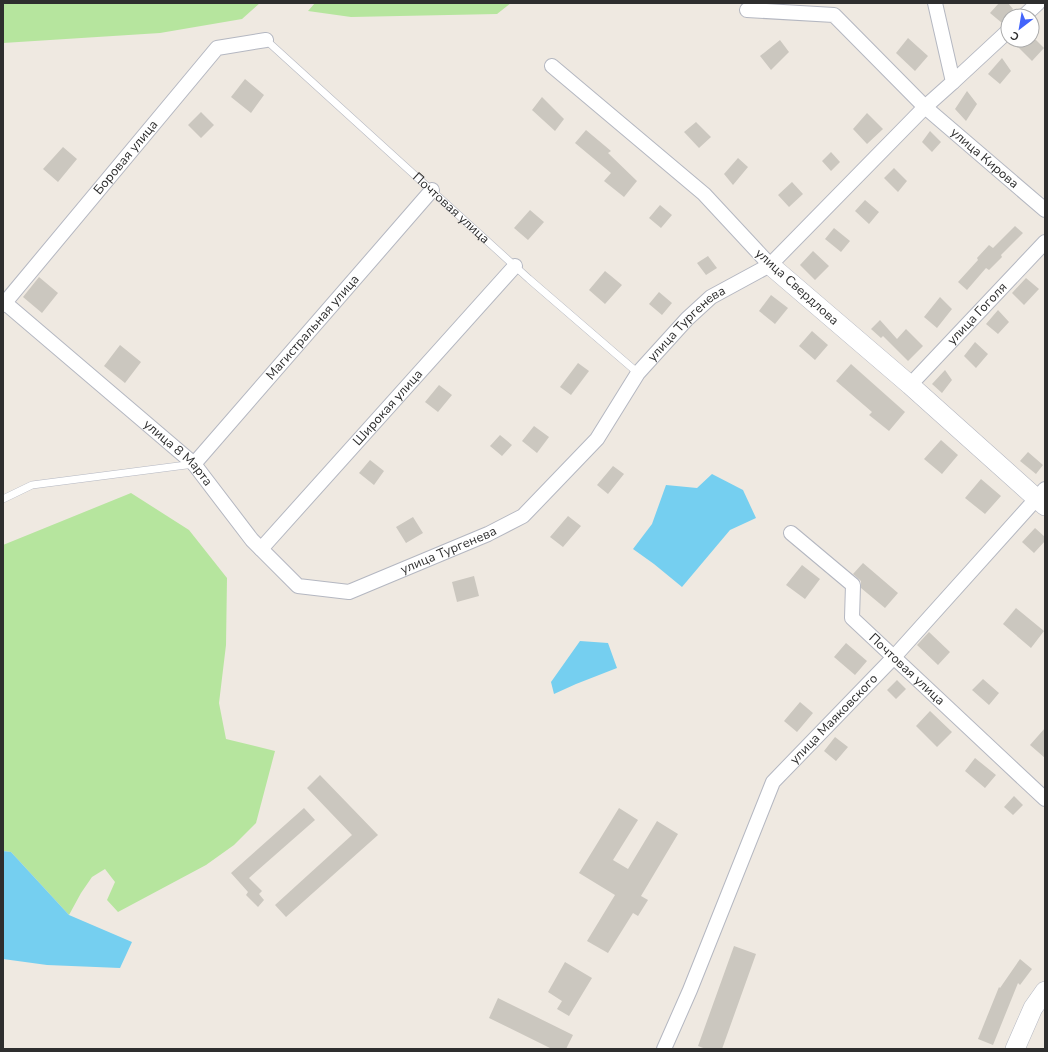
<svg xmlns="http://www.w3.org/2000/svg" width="1048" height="1052" viewBox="0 0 1048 1052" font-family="'Nunito Sans',sans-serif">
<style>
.green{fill:#b6e59e}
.water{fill:#75cff0}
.building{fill:#cbc7bf}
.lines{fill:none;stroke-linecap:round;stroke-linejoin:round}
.lane-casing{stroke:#b4b7c1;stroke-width:8}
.street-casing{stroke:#b4b7c1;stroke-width:16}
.secondary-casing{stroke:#b4b7c1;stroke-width:20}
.lane{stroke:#fff;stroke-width:7}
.street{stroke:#fff;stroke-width:14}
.secondary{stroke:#fff;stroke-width:19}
.labels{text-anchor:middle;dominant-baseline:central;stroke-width:3;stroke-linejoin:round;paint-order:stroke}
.street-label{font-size:13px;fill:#2e2e2e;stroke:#fff}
</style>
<rect width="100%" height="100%" fill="#efe9e1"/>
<path class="green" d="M3,3H260L242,19L160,33L3,43Z
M315,3H511L497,14L351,17L308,11Z
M131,493L189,530L227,578L226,645L219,703L226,739L275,751L256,823L234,845L206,865L118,912L107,900L115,882L105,869L92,877L81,893L69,915L11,852L3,851V545Z"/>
<path class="water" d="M712,474L743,490L756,518L730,530L682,587L654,564L633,549L652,524L666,485L697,488Z
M580,641L608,643L617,668L576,684L554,694L551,682Z
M3,851L11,852L69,915L132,942L120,968L47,965L3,959Z"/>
<path class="building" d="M999,3H1008L1013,9L1002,23L990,13Z
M908,38L928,56L915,71L896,53Z
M780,40L789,52L771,70L760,56Z
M1019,40H1036L1044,48L1032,61L1015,44Z
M1002,58L1011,71L1000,84L988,74Z
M245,79L264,95L251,113L231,97Z
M967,91L977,104L966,121L955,109Z
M542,97L564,119L555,131L532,110Z
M201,112L214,125L201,138L188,125Z
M867,113L883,129L867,144L853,129Z
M696,122L711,137L699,148L684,132Z
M586,130L611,151L608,153L637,181L624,197L604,181L611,173L575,143Z
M930,131L941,142L932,152L922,142Z
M63,147L77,159L58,182L43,169Z
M831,152L840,162L831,171L822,161Z
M738,158L748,167L733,185L724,174Z
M894,168L907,181L898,192L884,178Z
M792,182L803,194L789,207L778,195Z
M865,200L879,212L869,224L855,211Z
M660,205L672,215L661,228L649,218Z
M530,210L544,222L528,240L514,228Z
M1015,226L1023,233L1001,255L1002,257L989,270L986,268L967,290L958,282L978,260L977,258L989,245L993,248Z
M834,228L850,241L841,252L825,239Z
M813,251L829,266L815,280L800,265Z
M708,256L717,268L706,275L697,263Z
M605,271L622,285L605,304L589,290Z
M39,277L58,293L42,313L23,297Z
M1026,278L1039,289L1024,305L1012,293Z
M659,292L672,303L662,315L649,304Z
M771,295L788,308L775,324L759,311Z
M940,297L952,309L937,328L924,317Z
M998,310L1009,322L998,334L986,324Z
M880,320L897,339L906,329L923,346L908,361L883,336L881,338L871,329Z
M812,331L828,345L815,360L799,346Z
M975,342L988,354L976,368L964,356Z
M120,345L141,362L125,383L104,366Z
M578,363L589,371L571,395L560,387Z
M851,364L905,412L889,431L869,415L872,412L836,381Z
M945,370L952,380L942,393L932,384Z
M439,385L452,395L438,412L425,402Z
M534,426L549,437L537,453L522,441Z
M500,435L512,445L502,456L490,446Z
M941,440L958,455L942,474L924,459Z
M1028,452L1043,465L1036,474L1020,461Z
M370,460L384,471L374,485L359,473Z
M613,466L624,474L608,494L597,485Z
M981,479L1001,496L985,514L965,498Z
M568,516L581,526L563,547L550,537Z
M413,517L423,533L406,543L396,527Z
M1035,528L1045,537V541L1034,553L1022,542Z
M863,563L898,593L885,608L861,588V581L853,574Z
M802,565L820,579L805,599L786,585Z
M474,576L479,596L457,602L452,582Z
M1016,608L1044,631L1031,648L1003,624Z
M929,632L950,652L938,665L917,645Z
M846,643L867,661L855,675L834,657Z
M983,679L999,693L989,705L972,690Z
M897,680L906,689L896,699L887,690Z
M800,702L813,713L797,732L784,721Z
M930,711L952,732L937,747L916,726Z
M1045,728V758L1030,745Z
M835,737L848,747L836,761L824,751Z
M975,758L996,775L985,788L965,771Z
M320,775L378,835L286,917L275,905L352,835L307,788Z
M1014,796L1023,805L1013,815L1004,807Z
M304,808L315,820L249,878L262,891L259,894L264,900L258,907L246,895L248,892L231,873Z
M619,808L638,820L613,860L628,869L657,821L678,834L641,896L648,900L638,916L633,913L608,953L587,941L615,895L579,873Z
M734,946L756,954L722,1049H706L698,1046Z
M1020,959L1032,969L1020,985L1018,983L993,1045L978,1039L999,987L1000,988Z
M565,962L592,978L569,1016L557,1009L562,1001L548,992Z
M498,998L573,1035L566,1049H552L489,1018Z"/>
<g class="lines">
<g class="lane-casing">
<g id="lane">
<path id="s1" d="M266,40L529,279L638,373"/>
<path d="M3,499L32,485L194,464"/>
</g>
</g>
<g class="street-casing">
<g id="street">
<path id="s2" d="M747,10L834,15L925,107L1045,210"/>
<path d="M1024,16L1038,3"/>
<path d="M552,66L704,194L770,265"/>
<path d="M953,82L1008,31"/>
<path id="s3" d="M3,301L194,464L252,540L298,586L349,592L488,534L523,516L597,439L638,373L687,319L711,297L770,265L925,107L953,82L935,3"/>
<path id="s4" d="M3,305L217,48L266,40"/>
<path id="s5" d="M910,385L1045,242"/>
<path id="s6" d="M194,464L432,190"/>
<path id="s7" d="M791,533L853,585L852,618L1045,799"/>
<path id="s8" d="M261,549L515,266"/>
<path id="s9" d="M664,1049L690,990L773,782L894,657L1045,489"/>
</g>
</g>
<g class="secondary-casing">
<path id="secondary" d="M770,265L910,385L1045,506
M1015,1049L1033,1008L1045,991"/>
</g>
<use href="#lane" class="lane"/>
<use href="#street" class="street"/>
<use href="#secondary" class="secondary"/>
</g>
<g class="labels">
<g class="street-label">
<text stroke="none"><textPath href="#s4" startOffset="192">Боровая улица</textPath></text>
<text stroke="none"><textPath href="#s2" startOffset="295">улица Кирова</textPath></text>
<text stroke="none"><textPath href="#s1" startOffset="250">Почтовая улица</textPath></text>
<text transform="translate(797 287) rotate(42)">улица Свердлова</text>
<text stroke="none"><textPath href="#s5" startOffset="98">улица Гоголя</textPath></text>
<text stroke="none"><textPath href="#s3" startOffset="907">улица Тургенева</textPath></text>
<text stroke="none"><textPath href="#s6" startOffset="181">Магистральная улица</textPath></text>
<text stroke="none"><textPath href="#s8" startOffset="190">Широкая улица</textPath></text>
<text stroke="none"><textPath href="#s3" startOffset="232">улица 8 Марта</textPath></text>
<text stroke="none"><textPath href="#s3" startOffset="571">улица Тургенева</textPath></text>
<text stroke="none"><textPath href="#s7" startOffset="189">Почтовая улица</textPath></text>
<text stroke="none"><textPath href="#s9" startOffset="376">улица Маяковского</textPath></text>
</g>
</g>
<rect width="1048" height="1052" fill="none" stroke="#2e2e2e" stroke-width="8"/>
<g transform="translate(1020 28) rotate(211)"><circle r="19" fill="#ffffff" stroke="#ababab"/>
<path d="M0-3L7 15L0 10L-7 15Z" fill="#4264fb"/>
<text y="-6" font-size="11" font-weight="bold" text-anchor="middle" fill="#2e2e2e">С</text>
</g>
</svg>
